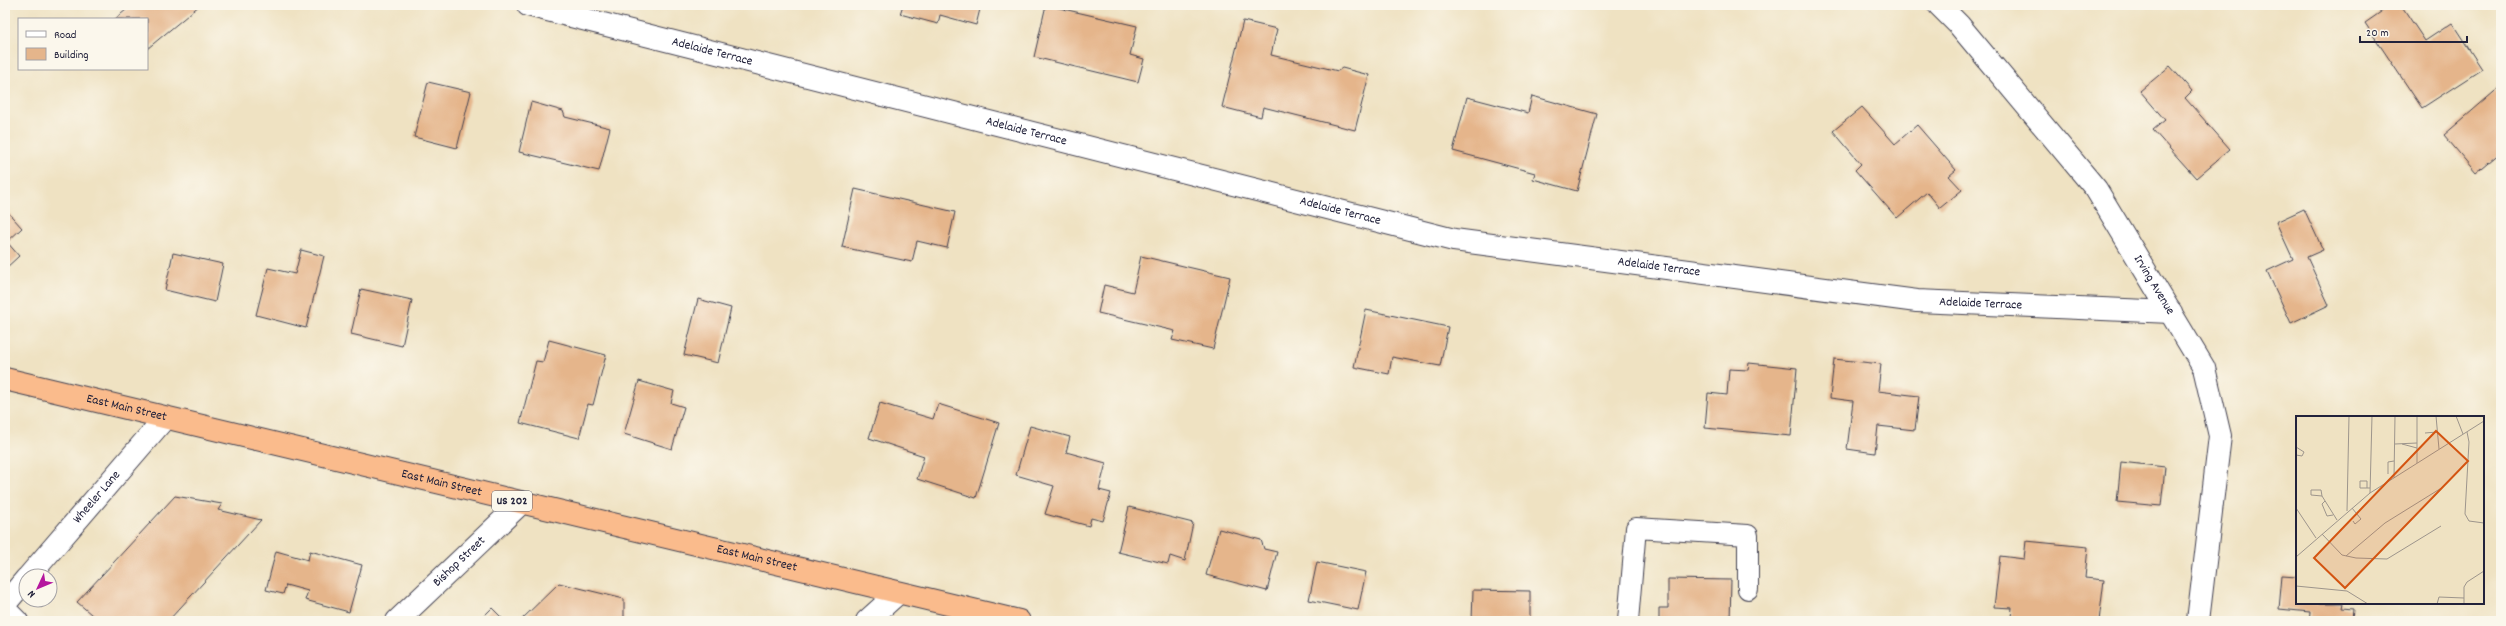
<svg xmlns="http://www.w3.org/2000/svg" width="2506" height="626" viewBox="0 0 2506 626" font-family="Dekko,sans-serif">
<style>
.building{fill:#e5b58b}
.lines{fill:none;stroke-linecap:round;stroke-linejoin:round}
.lane-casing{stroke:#413f4f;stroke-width:22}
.street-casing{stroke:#413f4f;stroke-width:24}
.highway-casing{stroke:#413f4f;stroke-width:24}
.lane{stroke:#fff;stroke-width:20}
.street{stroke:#fff;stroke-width:22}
.highway{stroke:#fabb8c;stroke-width:22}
.labels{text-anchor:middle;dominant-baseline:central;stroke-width:3;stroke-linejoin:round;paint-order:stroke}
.shield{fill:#fbf7ec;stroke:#636270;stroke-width:1}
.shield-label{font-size:12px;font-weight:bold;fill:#22223b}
.street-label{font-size:13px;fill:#22223b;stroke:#fbf7ec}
.inset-road{fill:none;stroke:#9d958c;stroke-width:1}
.view{fill:#d45411;fill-opacity:0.15;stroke:#d45411;stroke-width:2}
.inset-edge{fill:none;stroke:#22223b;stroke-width:2}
</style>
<rect width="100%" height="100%" fill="#fbf7ec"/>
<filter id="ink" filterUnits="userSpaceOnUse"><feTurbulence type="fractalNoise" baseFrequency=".025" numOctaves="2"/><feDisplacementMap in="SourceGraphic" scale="8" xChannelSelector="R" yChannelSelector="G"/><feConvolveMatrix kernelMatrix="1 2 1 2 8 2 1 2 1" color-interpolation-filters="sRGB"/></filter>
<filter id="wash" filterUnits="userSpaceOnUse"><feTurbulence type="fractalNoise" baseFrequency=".012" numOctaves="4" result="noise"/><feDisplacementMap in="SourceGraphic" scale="16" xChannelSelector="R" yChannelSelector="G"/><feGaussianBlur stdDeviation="0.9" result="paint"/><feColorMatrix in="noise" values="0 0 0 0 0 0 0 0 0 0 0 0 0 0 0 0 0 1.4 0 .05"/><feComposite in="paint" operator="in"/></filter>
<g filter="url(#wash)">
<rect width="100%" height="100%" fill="#efe2c2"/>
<g id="blocks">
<path class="building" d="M132,5H200L147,49V19H115Z
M903,5H981L976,25L940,15L938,24L900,14Z
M1046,5L1137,26L1130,55L1144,59L1138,82L1034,57Z
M2391,5H2401L2425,41L2452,23L2482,69L2422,108L2365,23Z
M1243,21L1277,29L1271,55L1338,71L1342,68L1369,75L1355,130L1263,107L1261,117L1222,107Z
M2170,66L2192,91L2185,98L2230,149L2196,178L2153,130L2165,120L2140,91Z
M428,82L471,92L457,148L414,137Z
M2501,86V152L2476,173L2444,135Z
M1532,96L1597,114L1577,191L1533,179L1535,173L1453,151L1467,97L1528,113Z
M531,102L563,111L565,117L610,128L599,171L519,152Z
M1862,107L1895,144L1917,125L1956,170L1949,176L1962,190L1940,208L1927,192L1897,218L1855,170L1861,164L1833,131Z
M855,189L955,212L947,248L917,241L912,262L842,247Z
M5,209L22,228L7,242L19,256L5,269Z
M2304,209L2323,250L2307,257L2329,305L2291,323L2267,271L2293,259L2276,222Z
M301,250L324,256L306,328L256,315L268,268L295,274Z
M173,253L223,264L215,302L165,290Z
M1141,256L1230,277L1213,349L1172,340L1175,331L1098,313L1104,285L1133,292Z
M361,289L412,300L402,346L351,334Z
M698,299L731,308L718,363L684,355Z
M1366,310L1448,327L1440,366L1392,357L1389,374L1354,367Z
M549,340L606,355L593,405L588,404L579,438L520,423L536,361L543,362Z
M1834,359L1881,364L1878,391L1919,396L1915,430L1878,426L1875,453L1847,449L1853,401L1830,398Z
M1749,363L1797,368L1791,436L1705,428L1708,393L1727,395L1729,369L1748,370Z
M639,381L674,391L671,403L684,407L672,449L624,434Z
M880,403L933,419L938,404L999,423L976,498L917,479L924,456L869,438Z
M1030,426L1070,437L1066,452L1106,463L1099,490L1111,493L1103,521L1091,518L1089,526L1045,514L1054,486L1016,475Z
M2121,462L2165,467L2161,506L2117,502Z
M175,496L222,504L218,510L261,520L168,621H99L77,602Z
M1129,507L1193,523L1185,561L1170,556L1168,564L1118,552Z
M1219,529L1261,540L1264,549L1277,552L1267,591L1206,575Z
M2026,541L2088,547L2085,578L2104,580L2099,621H2045L2011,617L2012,608L1994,607L2000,556L2024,559Z
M276,551L308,560L310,551L362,565L349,612L305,600L308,591L286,585L283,594L266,590Z
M1317,562L1366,572L1358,610L1309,600Z
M2282,576L2297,577V603H2343L2342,608L2353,609L2352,621H2309L2310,612L2279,609Z
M1668,579L1731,580L1730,621H1659V608H1668Z
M559,583L624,599V620L520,621Z
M1473,590L1530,591V621H1472Z
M492,608L505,621H479Z"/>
</g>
</g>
<g filter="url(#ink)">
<use href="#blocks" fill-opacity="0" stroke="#413f4f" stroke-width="1"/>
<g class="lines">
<g class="lane-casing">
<path id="lane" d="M5,608L18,621
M1628,621L1636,528L1748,535V589"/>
</g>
<g class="street-casing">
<g id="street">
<path id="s1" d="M528,5L1454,240L1917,301L2171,312"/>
<path id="s2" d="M1939,5L1959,25L2096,189L2204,368L2220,436L2198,621"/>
<path id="s3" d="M29,576L164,419"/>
<path d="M5,604L26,579"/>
<path id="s4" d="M397,621L521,503"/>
<path d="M867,621L898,593"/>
</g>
</g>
<g class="highway-casing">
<g id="highway">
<path id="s5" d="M5,379L1019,621"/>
</g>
</g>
<use href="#lane" class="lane"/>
<use href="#street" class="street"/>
<use href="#highway" class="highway"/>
</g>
</g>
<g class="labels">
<rect class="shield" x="492" y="491" width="40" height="20" rx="3"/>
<g class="shield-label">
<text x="512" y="501">US 202</text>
</g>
<g class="street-label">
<text stroke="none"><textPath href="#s1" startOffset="190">Adelaide Terrace</textPath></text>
<text stroke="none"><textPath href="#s1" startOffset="514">Adelaide Terrace</textPath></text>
<text stroke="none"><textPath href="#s1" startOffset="838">Adelaide Terrace</textPath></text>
<text stroke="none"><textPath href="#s1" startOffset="1162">Adelaide Terrace</textPath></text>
<text stroke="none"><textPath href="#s2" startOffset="354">Irving Avenue</textPath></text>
<text stroke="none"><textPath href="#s1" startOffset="1486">Adelaide Terrace</textPath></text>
<text stroke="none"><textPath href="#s5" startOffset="125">East Main Street</textPath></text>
<text stroke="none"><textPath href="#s5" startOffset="449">East Main Street</textPath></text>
<text stroke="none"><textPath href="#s3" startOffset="104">Wheeler Lane</textPath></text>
<text stroke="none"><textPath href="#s5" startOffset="773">East Main Street</textPath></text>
<text stroke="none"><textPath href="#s4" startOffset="86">Bishop Street</textPath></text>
</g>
</g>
<g transform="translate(2296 416)">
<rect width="188" height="188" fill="#efe2c2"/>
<path class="inset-road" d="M140,0L143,33M160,0L167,18M171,16L173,26L169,98L173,105L188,107M129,17L141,16M99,28L121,27M106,28L121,32M0,31L8,36L6,40L0,39M121,47V0M92,58V46L98,45M98,62L99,0M71,72V65H64V72H74M74,77L76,0M26,80L15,79V74H25L26,80L41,104M29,85L26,88L31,100L37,99M0,92L20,122M56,92L65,103L59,108L57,105M51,95L53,0M26,118L46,139L60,142L91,143L145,110M50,140L89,107L147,71M0,141L74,77L188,5M0,170L51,175L72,188M141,188L143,181L168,182M168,188V171L171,166L188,155"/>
<path class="view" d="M140,15L172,45L49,172L18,142Z"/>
<rect width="188" height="188" class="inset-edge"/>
</g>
<rect width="2506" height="626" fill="none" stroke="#fbf7ec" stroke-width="20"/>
<rect x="18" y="18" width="130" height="52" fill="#fbf7ec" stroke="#a4a2a5"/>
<rect x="26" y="31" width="20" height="6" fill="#ffffff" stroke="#a4a2a5"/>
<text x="54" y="38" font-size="12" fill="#22223b">Road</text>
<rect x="26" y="48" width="20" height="12" fill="#e5b58b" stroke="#a4a2a5"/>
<text x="54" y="58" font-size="12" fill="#22223b">Building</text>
<g transform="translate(38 588) rotate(226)"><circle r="19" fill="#fbf7ec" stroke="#a4a2a5"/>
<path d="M0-3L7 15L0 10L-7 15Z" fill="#b5179e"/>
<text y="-6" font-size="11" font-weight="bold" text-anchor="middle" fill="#22223b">N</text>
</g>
<path d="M2360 36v6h107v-6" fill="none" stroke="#22223b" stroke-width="2"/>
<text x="2366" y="36" font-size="12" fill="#22223b" stroke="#fbf7ec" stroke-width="3" paint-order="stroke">20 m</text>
</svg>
